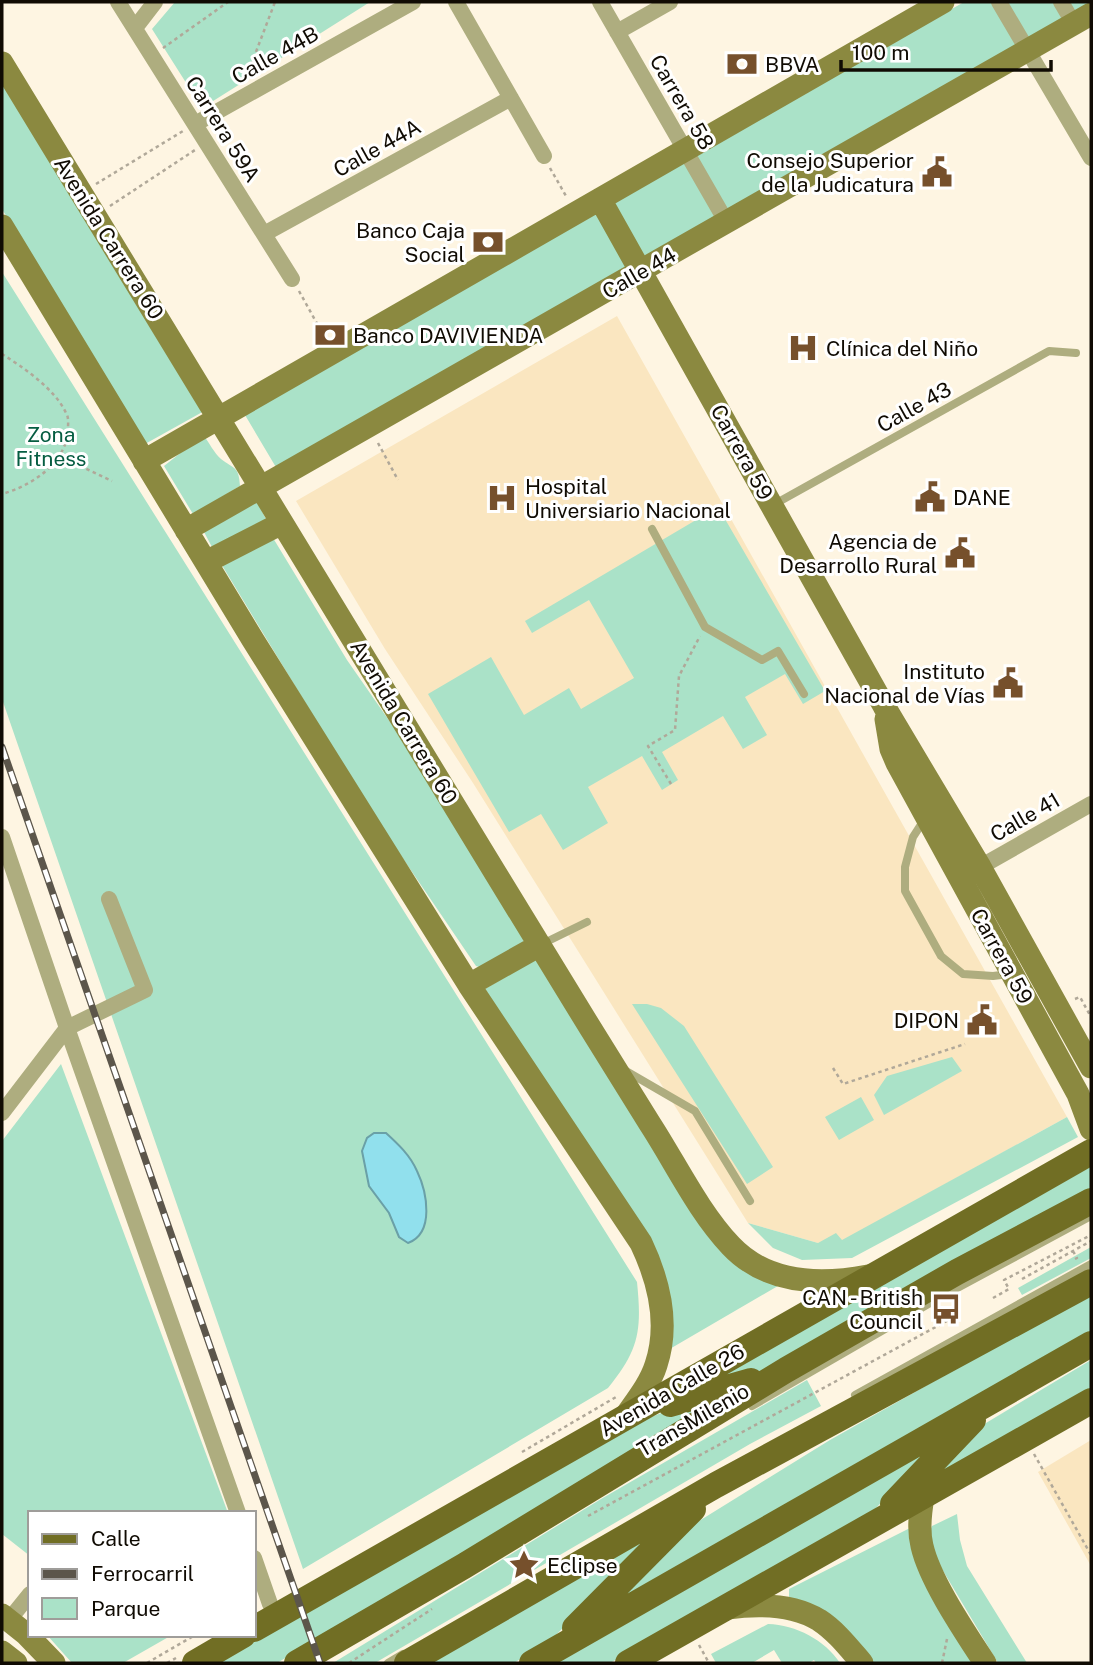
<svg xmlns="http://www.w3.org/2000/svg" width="1093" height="1665" viewBox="0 0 1093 1665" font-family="'Public Sans',sans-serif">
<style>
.built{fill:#fae6c0}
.green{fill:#aae2c8}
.water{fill:#91e0ed;stroke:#6aa0a7;stroke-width:2}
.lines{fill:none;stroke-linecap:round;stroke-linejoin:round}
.path{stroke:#b0a899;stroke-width:2.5;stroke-dasharray:3.5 3.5;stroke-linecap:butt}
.lane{stroke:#aead7f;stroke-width:8}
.street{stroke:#aead7f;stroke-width:16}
.secondary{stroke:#8b8940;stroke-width:23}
.primary{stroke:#716e24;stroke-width:26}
.rail-casing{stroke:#5c564b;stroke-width:7}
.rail{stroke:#fff;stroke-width:4.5;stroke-dasharray:13;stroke-linecap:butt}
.labels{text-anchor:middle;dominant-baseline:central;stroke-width:6;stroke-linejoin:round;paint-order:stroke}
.street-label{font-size:21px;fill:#100b03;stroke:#fff}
.poi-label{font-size:21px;fill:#100b03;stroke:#fff;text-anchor:start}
.park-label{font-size:21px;fill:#065d42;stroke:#fff}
</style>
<rect width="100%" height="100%" fill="#fef5e2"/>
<path class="built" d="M617,316L1067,1117L842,1241L818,1243L748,1223L473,783L385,649L296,501Z
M1091,1440V1566L1038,1472Z"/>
<path class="green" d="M175,2H370L202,108L152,29Z
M964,2H1091V6L277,469L245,415Z
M2,84L206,410L145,444L2,209Z
M2,272L637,1282C642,1331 639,1350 608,1388L303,1569L2,699Z
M203,435C209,442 214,453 221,459C234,469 239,466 240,486L193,514L164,466Z
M257,502L266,519L213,549L204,532Z
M718,507L825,691L803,704L785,674L745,697L767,735L743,749L723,716L662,752L678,780L662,790L642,756L588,787L608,823L563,850L541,814L509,832L428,694L491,657L524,715L569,688L581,709L634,678L589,600L532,633L525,621Z
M270,533L347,660L429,778L523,932L524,945L482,968L476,966L372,813L220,562Z
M534,959L538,961L701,1220L783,1283L668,1350L669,1308L487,992L485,989Z
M632,1004H647L661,1008L684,1026L773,1167L747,1184Z
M952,1057L962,1071L884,1115L874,1095L887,1076Z
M61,1064L228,1513H30V1556L2,1534V1141Z
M861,1097L874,1120L839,1140L825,1117Z
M1067,1117L1078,1137L852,1258L802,1260L773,1248L748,1223L818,1243L836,1233L842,1240Z
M1091,1164V1189L764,1371L703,1384Z
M1091,1247V1258L1022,1295L1018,1288Z
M1091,1296V1334L606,1607L691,1526L830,1440L993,1348Z
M1091,1360V1391L918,1488L976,1429Z
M807,1380L821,1406L750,1444L375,1663H333L601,1499Z
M724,1398L277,1663H217L367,1574L636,1423L679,1406Z
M939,1438L869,1516L610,1663H551Z
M957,1514L960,1540L967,1566L1027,1663H998L933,1554L929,1533L932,1526Z
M668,1521L553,1638L514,1663H422Z
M912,1527L976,1663H872L789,1599V1589Z
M768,1624C796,1625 825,1640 840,1663H816L814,1660L809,1663H782L774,1650L752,1663H716L711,1654Z
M47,1635H172L123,1663H72Z"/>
<path class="water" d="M374,1133H386C398,1144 410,1155 417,1171C427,1192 435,1233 408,1243L399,1237L389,1213L369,1186L362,1151L367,1138Z"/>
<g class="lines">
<path class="path" d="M163,48L228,2
M246,78L275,2
M550,168L566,196
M96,184L183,131
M110,206L195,150
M299,291L325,338
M2,354C24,368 55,389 66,413C69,417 68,424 68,429C67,463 31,486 2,494
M378,443L398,480
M61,457L112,481
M671,784L648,746L675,730L679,676L700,636
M1075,999L1080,997L1091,1017
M833,1068L843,1084L965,1044
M1073,1251L1077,1258L1075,1259
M1022,1279L1091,1241
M993,1298L1009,1289L1004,1280L1091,1235
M522,1452L616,1397
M1034,1454L1091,1555
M588,1516L954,1317
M699,1645L709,1663
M147,1663L195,1635
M167,1663L176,1658
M349,1663L432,1609
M942,1663L947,1639"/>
<path class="lane" d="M773,505L1049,351L1076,353
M652,529L705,627L762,660L778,651L804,694
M924,820L913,837L905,867V891L941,956L963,974L993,976L1009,974
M542,944L587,922
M626,1071L695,1111L750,1201
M855,1395L1091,1264
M752,1406L937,1299L1091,1216
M388,1663L403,1654"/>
<path class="street" d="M118,2L292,279
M456,2L544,156
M600,2L727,223
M999,2L1091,158
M1061,2L1074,24
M135,28L155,2
M617,32L670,2
M195,124L413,2
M264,234L511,98
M2,837L67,1028L145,990L109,899
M980,867L1091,804
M2,1113L67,1028L238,1513
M254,1558L270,1604
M9,1620L30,1594"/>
<path class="secondary" d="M2,63C168,333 332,604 496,874C547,958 598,1041 650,1124C676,1164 698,1211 731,1246C767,1284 821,1285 868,1276
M600,199L884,706L980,867L1091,1067
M2,226L253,640L469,985L641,1243C659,1281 670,1323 656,1365C650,1384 636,1401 625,1417
M144,461L943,2
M186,530L1091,14
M206,562L282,523
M886,719L891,749L897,763L1078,1094L1091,1129
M469,985L540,945
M923,1497C920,1514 918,1530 922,1546C930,1581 965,1632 985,1663
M727,1608C756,1604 793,1604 819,1620C836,1631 849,1648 862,1663
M2,1615L26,1634L54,1663
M2,1652L16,1663"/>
<path class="primary" d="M670,1404L751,1381
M893,1504L973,1420
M575,1628L693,1509
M254,1629L1091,1152
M195,1663L243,1635
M297,1663L464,1566L786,1370L957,1272L1091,1201
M407,1663L716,1485L1091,1282
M532,1663L1091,1344
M628,1663L1091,1401"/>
<g class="rail-casing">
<path id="rail" d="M2,747L320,1663"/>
</g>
<use href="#rail" class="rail"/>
</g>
<defs>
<g id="bank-bare" transform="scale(2.415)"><path d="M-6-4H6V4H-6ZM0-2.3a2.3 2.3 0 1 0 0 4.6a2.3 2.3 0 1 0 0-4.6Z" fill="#76502c" stroke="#fff" stroke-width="2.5" paint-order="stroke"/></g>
<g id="civic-bare" transform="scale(2.415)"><path d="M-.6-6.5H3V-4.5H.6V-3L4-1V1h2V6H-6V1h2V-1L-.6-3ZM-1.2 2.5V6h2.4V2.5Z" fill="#76502c" stroke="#fff" stroke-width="2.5" paint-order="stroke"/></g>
<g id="hospital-bare" transform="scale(2.415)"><path d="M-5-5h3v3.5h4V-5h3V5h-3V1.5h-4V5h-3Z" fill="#76502c" stroke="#fff" stroke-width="2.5" paint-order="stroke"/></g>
<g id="bus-bare" transform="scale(2.415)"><path d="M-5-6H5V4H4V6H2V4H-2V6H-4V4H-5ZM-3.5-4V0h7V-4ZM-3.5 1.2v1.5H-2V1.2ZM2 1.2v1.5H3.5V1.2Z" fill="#76502c" stroke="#fff" stroke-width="2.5" paint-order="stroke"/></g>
<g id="sight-bare" transform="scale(2.415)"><path d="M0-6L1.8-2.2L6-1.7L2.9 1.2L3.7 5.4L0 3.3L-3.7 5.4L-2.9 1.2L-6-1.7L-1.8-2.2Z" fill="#76502c" stroke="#fff" stroke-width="2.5" paint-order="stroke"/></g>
</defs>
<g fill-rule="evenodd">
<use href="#bank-bare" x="742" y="64"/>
<use href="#civic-bare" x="937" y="172"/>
<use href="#bank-bare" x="488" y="242"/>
<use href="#bank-bare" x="330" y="335"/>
<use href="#hospital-bare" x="803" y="348"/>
<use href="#civic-bare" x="930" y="497"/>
<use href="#hospital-bare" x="502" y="498"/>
<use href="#civic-bare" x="960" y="553"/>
<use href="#civic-bare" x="1008" y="683"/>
<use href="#civic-bare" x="982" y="1020"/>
<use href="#bus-bare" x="946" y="1309"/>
<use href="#sight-bare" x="524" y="1565"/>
</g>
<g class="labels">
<g class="street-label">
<text transform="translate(275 55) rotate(-29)">Calle 44B</text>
<text transform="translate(682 102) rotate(60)">Carrera 58</text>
<text transform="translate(223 129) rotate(58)">Carrera 59A</text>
<text transform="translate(377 148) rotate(-29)">Calle 44A</text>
<text transform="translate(109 238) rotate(58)">Avenida Carrera 60</text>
<text transform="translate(639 273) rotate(-30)">Calle 44</text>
<text transform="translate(914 407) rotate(-29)">Calle 43</text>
<text transform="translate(742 452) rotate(61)">Carrera 59</text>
<text transform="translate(404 722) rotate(59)">Avenida Carrera 60</text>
<text transform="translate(1025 817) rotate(-30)">Calle 41</text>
<text transform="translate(1002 956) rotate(61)">Carrera 59</text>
<text transform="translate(672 1390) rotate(-30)">Avenida Calle 26</text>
<text transform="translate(693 1420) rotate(-30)">TransMilenio</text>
</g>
<g class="poi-label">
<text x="765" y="64">BBVA</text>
<text x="914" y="160" text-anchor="end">Consejo Superior<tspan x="914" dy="24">de la Judicatura</tspan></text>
<text x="465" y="230" text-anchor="end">Banco Caja<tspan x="465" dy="24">Social</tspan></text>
<text x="353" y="335">Banco DAVIVIENDA</text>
<text x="826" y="348">Clínica del Niño</text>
<text x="525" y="486">Hospital<tspan x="525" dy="24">Universiario Nacional</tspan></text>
<text x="953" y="497">DANE</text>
<text x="937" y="541" text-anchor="end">Agencia de<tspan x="937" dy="24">Desarrollo Rural</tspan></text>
<text x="985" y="671" text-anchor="end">Instituto<tspan x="985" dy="24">Nacional de Vías</tspan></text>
<text x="959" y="1020" text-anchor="end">DIPON</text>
<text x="923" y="1297" text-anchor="end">CAN - British<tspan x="923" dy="24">Council</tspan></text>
<text x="547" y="1565">Eclipse</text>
</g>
<g class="park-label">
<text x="51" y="434">Zona<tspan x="51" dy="24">Fitness</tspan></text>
</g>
</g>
<rect width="1093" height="1665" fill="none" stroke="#100b03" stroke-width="7"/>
<rect x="28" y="1511" width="228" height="126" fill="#ffffff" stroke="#9f9d9a" stroke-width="2"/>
<rect x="42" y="1534" width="35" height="10" fill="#716e24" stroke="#9f9d9a" stroke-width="2"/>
<text x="91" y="1546" font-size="21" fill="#100b03">Calle</text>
<rect x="42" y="1569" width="35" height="10" fill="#5c564b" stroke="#9f9d9a" stroke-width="2"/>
<text x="91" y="1581" font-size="21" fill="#100b03">Ferrocarril</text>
<rect x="42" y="1598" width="35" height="21" fill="#aae2c8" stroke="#9f9d9a" stroke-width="2"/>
<text x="91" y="1616" font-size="21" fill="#100b03">Parque</text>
<path d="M841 60v10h210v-10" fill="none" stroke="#100b03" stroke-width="3.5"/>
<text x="852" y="60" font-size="21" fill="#100b03" stroke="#ffffff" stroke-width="5" paint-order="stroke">100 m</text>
</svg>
